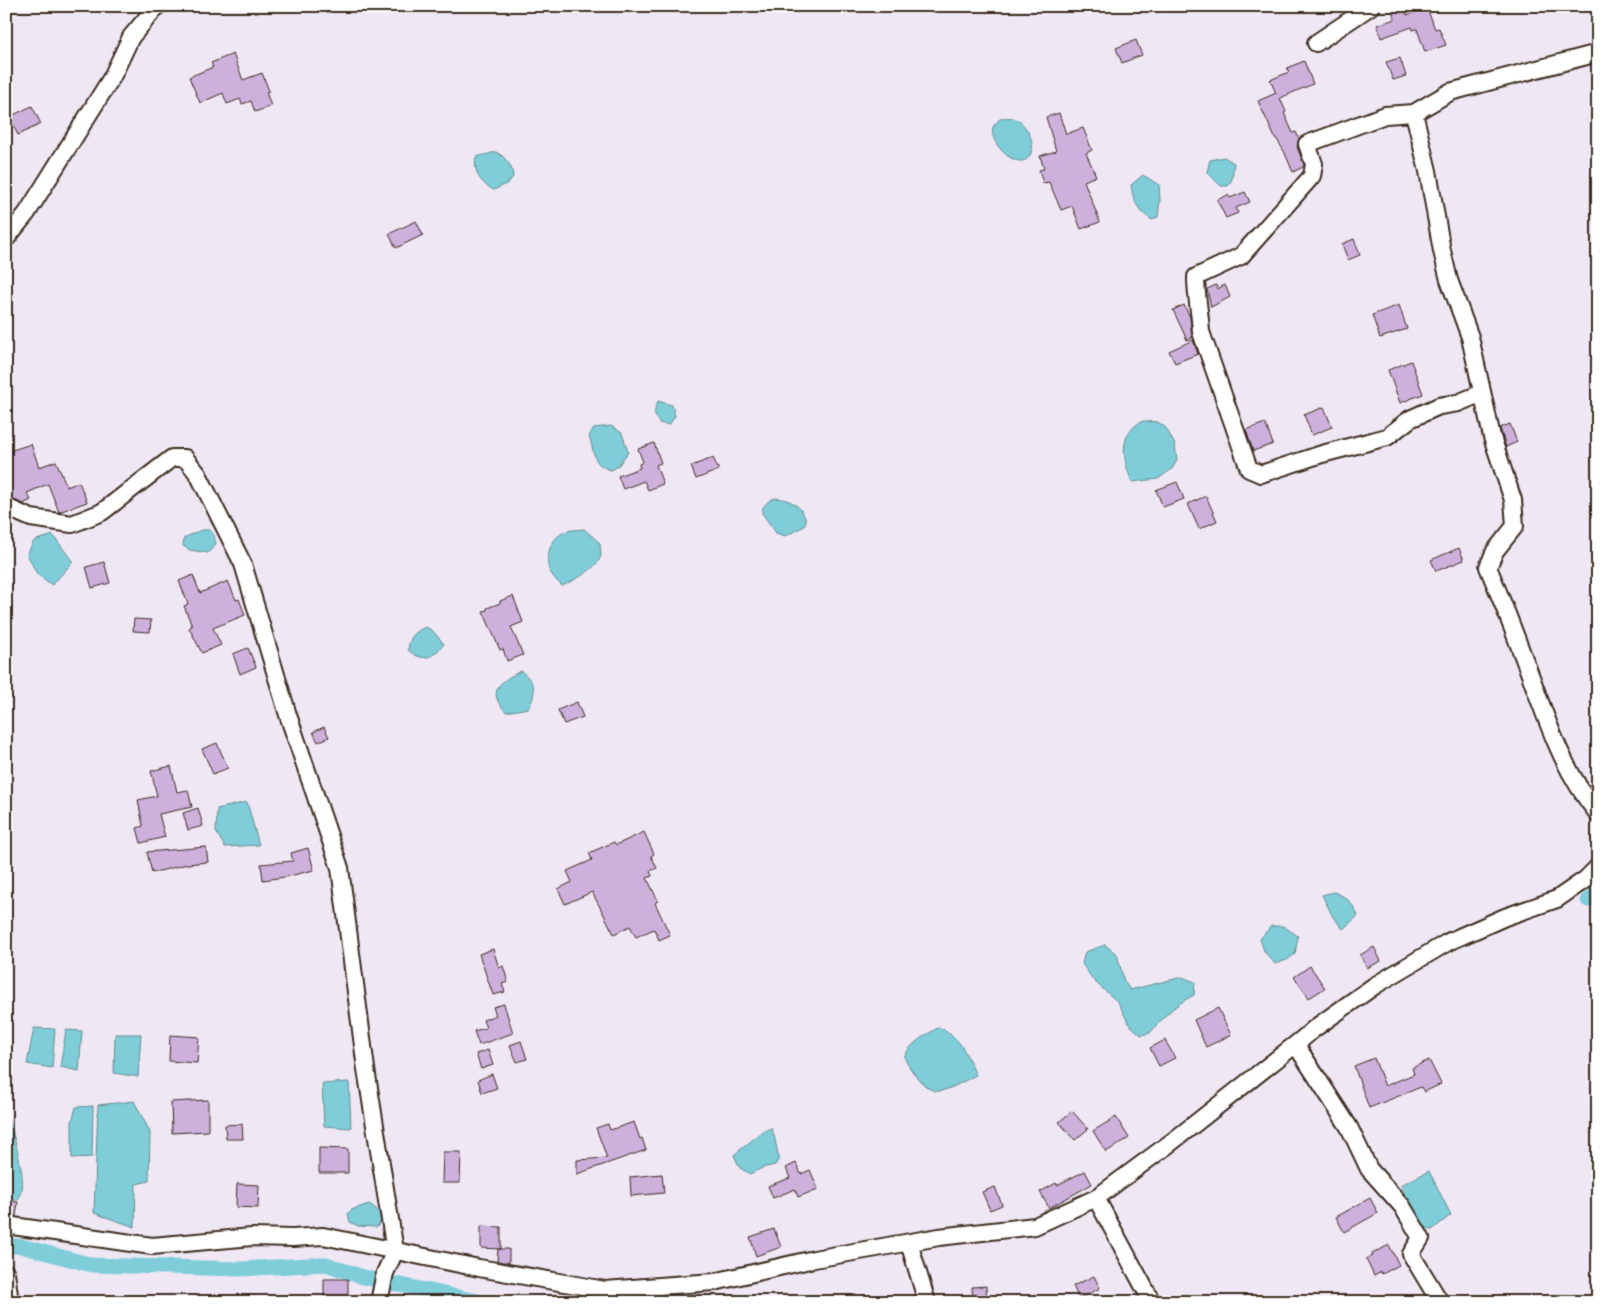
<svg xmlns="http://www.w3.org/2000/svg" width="1604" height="1308" viewBox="0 0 1604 1308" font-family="'Shantell Sans',sans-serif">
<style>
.water{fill:#7ecdd9;stroke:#638c8e}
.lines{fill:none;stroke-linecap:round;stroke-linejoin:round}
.canal{stroke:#7ecdd9;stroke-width:15}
.building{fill:#ceb0dd;stroke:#3b2a1e}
.street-casing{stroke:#3b2a1e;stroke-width:20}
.street{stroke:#fff;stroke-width:16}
</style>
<rect width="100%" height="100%" fill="#f0e7f5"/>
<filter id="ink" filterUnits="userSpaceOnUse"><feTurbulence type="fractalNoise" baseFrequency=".02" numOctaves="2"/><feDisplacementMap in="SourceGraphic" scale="10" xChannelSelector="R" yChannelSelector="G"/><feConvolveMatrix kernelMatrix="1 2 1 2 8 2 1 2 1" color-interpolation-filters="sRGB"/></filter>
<g filter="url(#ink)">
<path class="water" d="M1001,118C1004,118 1010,117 1013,118C1024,121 1034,138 1032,149C1027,179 987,146 993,127C995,123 998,121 1001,118Z
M496,152C506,157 513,167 513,177L508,183L494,190C481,184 473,173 476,157Z
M1224,157L1234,163L1232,179L1228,186H1221L1207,172L1210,160Z
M1143,175L1159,185L1160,200L1158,217L1152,220C1138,211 1133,201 1131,185Z
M658,401L672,405L675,416L669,425L659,423C653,414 654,410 658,401Z
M1143,421L1158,422L1166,428L1175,445L1177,460L1172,469L1158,479L1132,482C1123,460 1117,433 1143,421Z
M611,426L622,433L628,452L618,466L612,470C592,466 595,453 589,436L594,428Z
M775,498C791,499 802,506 806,521L803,527L785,536L776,533L762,513C762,505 768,501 775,498Z
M584,529L600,543C600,547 601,552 601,555C599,568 573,581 562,586C557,581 552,576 549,570C545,558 550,541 561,534C567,529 577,530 584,529Z
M201,530H210L214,535L216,544L208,553L190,550L183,546L184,538Z
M53,535L73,562L52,585L37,574L27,554L34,541Z
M425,627L432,630L444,644C432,658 424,663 408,650C409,638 414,632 425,627Z
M521,671C535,682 538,692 528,708L506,712C503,708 498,703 497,699C492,684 511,676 521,671Z
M247,802L259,845L225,847L216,832L217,809Z
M1334,892C1347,897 1353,903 1358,916L1343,929L1333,917L1322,895Z
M1271,926H1283L1298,936L1295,954L1287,960L1275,964L1264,951L1260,939Z
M1105,945L1117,954L1124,981L1130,990L1182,977L1195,982L1194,995C1173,1006 1165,1015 1150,1033L1141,1035L1129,1024L1118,1002L1094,981L1082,964L1085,952Z
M939,1027C962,1039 965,1052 976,1075C968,1079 945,1093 936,1091C923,1089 909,1068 904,1057C911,1042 925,1036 939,1027Z
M34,1028L55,1029L52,1068L27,1064Z
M66,1030L82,1031L79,1071L60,1067Z
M115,1034H141L138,1077L114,1073Z
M349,1082L351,1128L324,1126L322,1084Z
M134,1101L150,1132L149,1181L136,1184L135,1227L94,1213L98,1105Z
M93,1106L92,1157L72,1158V1122L76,1107Z
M6,1120L9,1121C14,1136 25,1175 22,1189C21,1192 19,1196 18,1200L6,1199Z
M771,1128L774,1135L779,1159L775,1165L762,1168L750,1174L740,1168L734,1155L762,1132Z
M1429,1171L1451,1215L1432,1230L1420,1226L1406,1199L1401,1185Z
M369,1204C380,1211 385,1216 377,1227L358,1226L350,1222L348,1214L351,1210Z"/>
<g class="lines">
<path class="canal" d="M1588,900L1598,893
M6,1246H21L92,1265L241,1269L326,1264L363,1277L482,1302"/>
</g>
<path class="building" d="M1391,6H1404L1407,15L1427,8L1435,29L1439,28L1446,45L1425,52L1417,29L1413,30L1412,27L1381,38L1377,25L1395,19Z
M1136,40L1142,55L1122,63L1116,48Z
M233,54L243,80L262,73L269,91L266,92L271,106L255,112L251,101L242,104L240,99L227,104L223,93L200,103L189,77L213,67L211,63Z
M1400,58L1406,76L1393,80L1386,62Z
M1304,61L1313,84L1280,98L1286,112L1284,113L1293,133L1296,132L1299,139L1297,147L1304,165L1303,167L1293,172L1284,151L1276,138H1275L1258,101L1276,93L1270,80L1289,72L1287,68Z
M32,106L41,124L18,135L9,117Z
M1059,113L1066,134L1083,128L1092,150L1086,153L1096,176L1084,181L1100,222L1081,229L1072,206L1061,210L1049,182L1043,183L1039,170L1044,169L1040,156L1056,151L1046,117Z
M1245,192L1250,202L1236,208L1238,213L1226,218L1217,200L1228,195L1230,198Z
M416,221L423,235L396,248L389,234Z
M1354,239L1360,255L1348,260L1342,244Z
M1216,285L1217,289L1225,285L1230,297L1211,307L1207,289Z
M1184,305L1190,317L1192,338L1187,340L1173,310Z
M1399,305L1407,329L1380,338L1372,315Z
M1193,340L1198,354L1175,363L1169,351Z
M1411,361L1423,394L1400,403L1388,370Z
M1324,407L1332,427L1312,435L1304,415Z
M1265,423L1273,444L1253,451L1246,430Z
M1510,424L1517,442L1506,447L1500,428Z
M654,443L661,463L656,465L663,484L648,490L644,481L623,489L618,476L640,468L639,464L643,462L638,449Z
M31,444L39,467L56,461L67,487L79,482L87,502L59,512L48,484L27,493L31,500L23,504L9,498L6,491V452Z
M713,458L719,470L696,479L691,466Z
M1177,482L1184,499L1163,507L1156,490Z
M1206,496L1217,521L1199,529L1188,504Z
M1459,548L1464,560L1436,571L1431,560Z
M104,562L110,583L92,588L86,567Z
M193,575L200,593L228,581L236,600L239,599L245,615L213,628L221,645L202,653L189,628L192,626L184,606L188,604L179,581Z
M513,596L523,622L511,627L523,655L507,661L503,649L500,650L483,611L487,610V608L500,603V601Z
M134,619L151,620L150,632L133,631Z
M248,648L256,667L240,674L233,654Z
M577,702L583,717L564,724L558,710Z
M324,727L329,737L318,742L313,732Z
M217,743L228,768L213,774L202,749Z
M171,766L177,792L188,790L192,807L159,814L165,837L141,843L137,828L143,826L138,800L157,796L151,771Z
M198,808L203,826L188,830L183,813Z
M644,832L654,854L651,856L657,868L650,871L652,876L647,878L658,901L655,903L670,935L659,940L654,929L636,937L630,926L614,934L592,892L565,904L558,889L572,882L567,871L592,860L589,853L614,842L616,845Z
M206,847L208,862L187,864L152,873L147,852Z
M308,848L314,870L285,877L263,880L261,864L293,861L291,853Z
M1374,947L1381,961L1367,968L1360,955Z
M493,949L499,968L503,966L508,982L502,984L505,992L493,995L479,954Z
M1310,966L1325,988L1309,998L1294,977Z
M504,1004L513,1033L479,1045L474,1031L486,1028L483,1020L496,1015L493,1007Z
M1218,1008L1231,1035L1206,1047L1194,1020Z
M170,1035L199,1037L197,1063L169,1061Z
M1165,1040L1175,1058L1159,1066L1150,1048Z
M521,1041L527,1059L517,1062L510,1045Z
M488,1050L493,1065L481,1069L476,1054Z
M1374,1058L1385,1086L1414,1074L1412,1068L1429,1060L1441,1084L1424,1092L1421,1087L1369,1108L1354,1066Z
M492,1074L497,1088L482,1093L478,1080Z
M208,1100V1131L172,1133L171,1102Z
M1072,1111L1088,1129L1075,1140L1059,1122Z
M1116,1117L1129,1138L1106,1152L1093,1131Z
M634,1122L640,1139L642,1138L646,1150L577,1174V1160L607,1158L596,1128L608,1124L610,1130Z
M242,1124L243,1139H226L225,1125Z
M319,1148L348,1149V1173H319Z
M443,1152H461L460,1183H442Z
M796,1163L801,1174L810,1170L818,1189L798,1197L795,1189L773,1198L768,1186L790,1178L786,1168Z
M1085,1171L1092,1184L1049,1208L1040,1192L1056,1183L1057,1185Z
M662,1174L664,1193L631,1196L630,1177Z
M237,1184L259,1185L258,1208L236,1207Z
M995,1187L1002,1205L990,1210L982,1192Z
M1370,1198L1378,1213L1344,1232L1336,1217Z
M6,1201L18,1202L16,1216L6,1215Z
M481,1226L501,1227V1249L481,1248Z
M774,1229L781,1247L756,1256L750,1237Z
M1389,1245L1399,1265L1382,1274L1381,1272L1374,1276L1366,1259L1373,1256L1372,1254Z
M498,1249H509V1263L497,1261Z
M1094,1276L1100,1288L1079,1299L1073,1286Z
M324,1279H348V1299H324Z
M986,1286L987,1302H973L972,1287Z"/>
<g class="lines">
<g class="street-casing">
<path id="street" d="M1316,43L1371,6
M1414,113L1428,171L1442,251L1449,280L1470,337L1492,437L1513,500L1515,526L1495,551L1488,567C1500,596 1512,626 1523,656C1545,712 1559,766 1598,814
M6,239L27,213L112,77L131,37L157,6
M1482,393L1458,403L1439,406L1410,419L1387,437L1322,454L1261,474L1249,469L1201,332C1200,313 1196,295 1196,277L1241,256L1312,176L1314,164L1307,144L1385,115L1414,113L1450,92L1598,53
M6,507L31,518L72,524L102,512L172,458H185L198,474L243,564L288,715L340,868L366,1069L395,1251L385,1273L379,1302
M1296,1045L1349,1127L1369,1169L1402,1206L1421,1238L1411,1254L1440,1302
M1096,1198L1152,1302
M6,1225L152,1246L252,1237L293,1238L323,1236L479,1268L605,1290L714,1282L814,1259L939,1237L1035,1226L1096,1198L1173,1141L1301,1040L1315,1028L1374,986L1448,942L1505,917L1557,899L1586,879L1598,867
M909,1243L927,1302
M6,1273L10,1302"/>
</g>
<use href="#street" class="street"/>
</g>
</g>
<rect width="1604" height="1308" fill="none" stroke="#fff" stroke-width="25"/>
<rect x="12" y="12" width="1579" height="1283" fill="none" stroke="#3b2a1e" stroke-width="2" filter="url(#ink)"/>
</svg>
